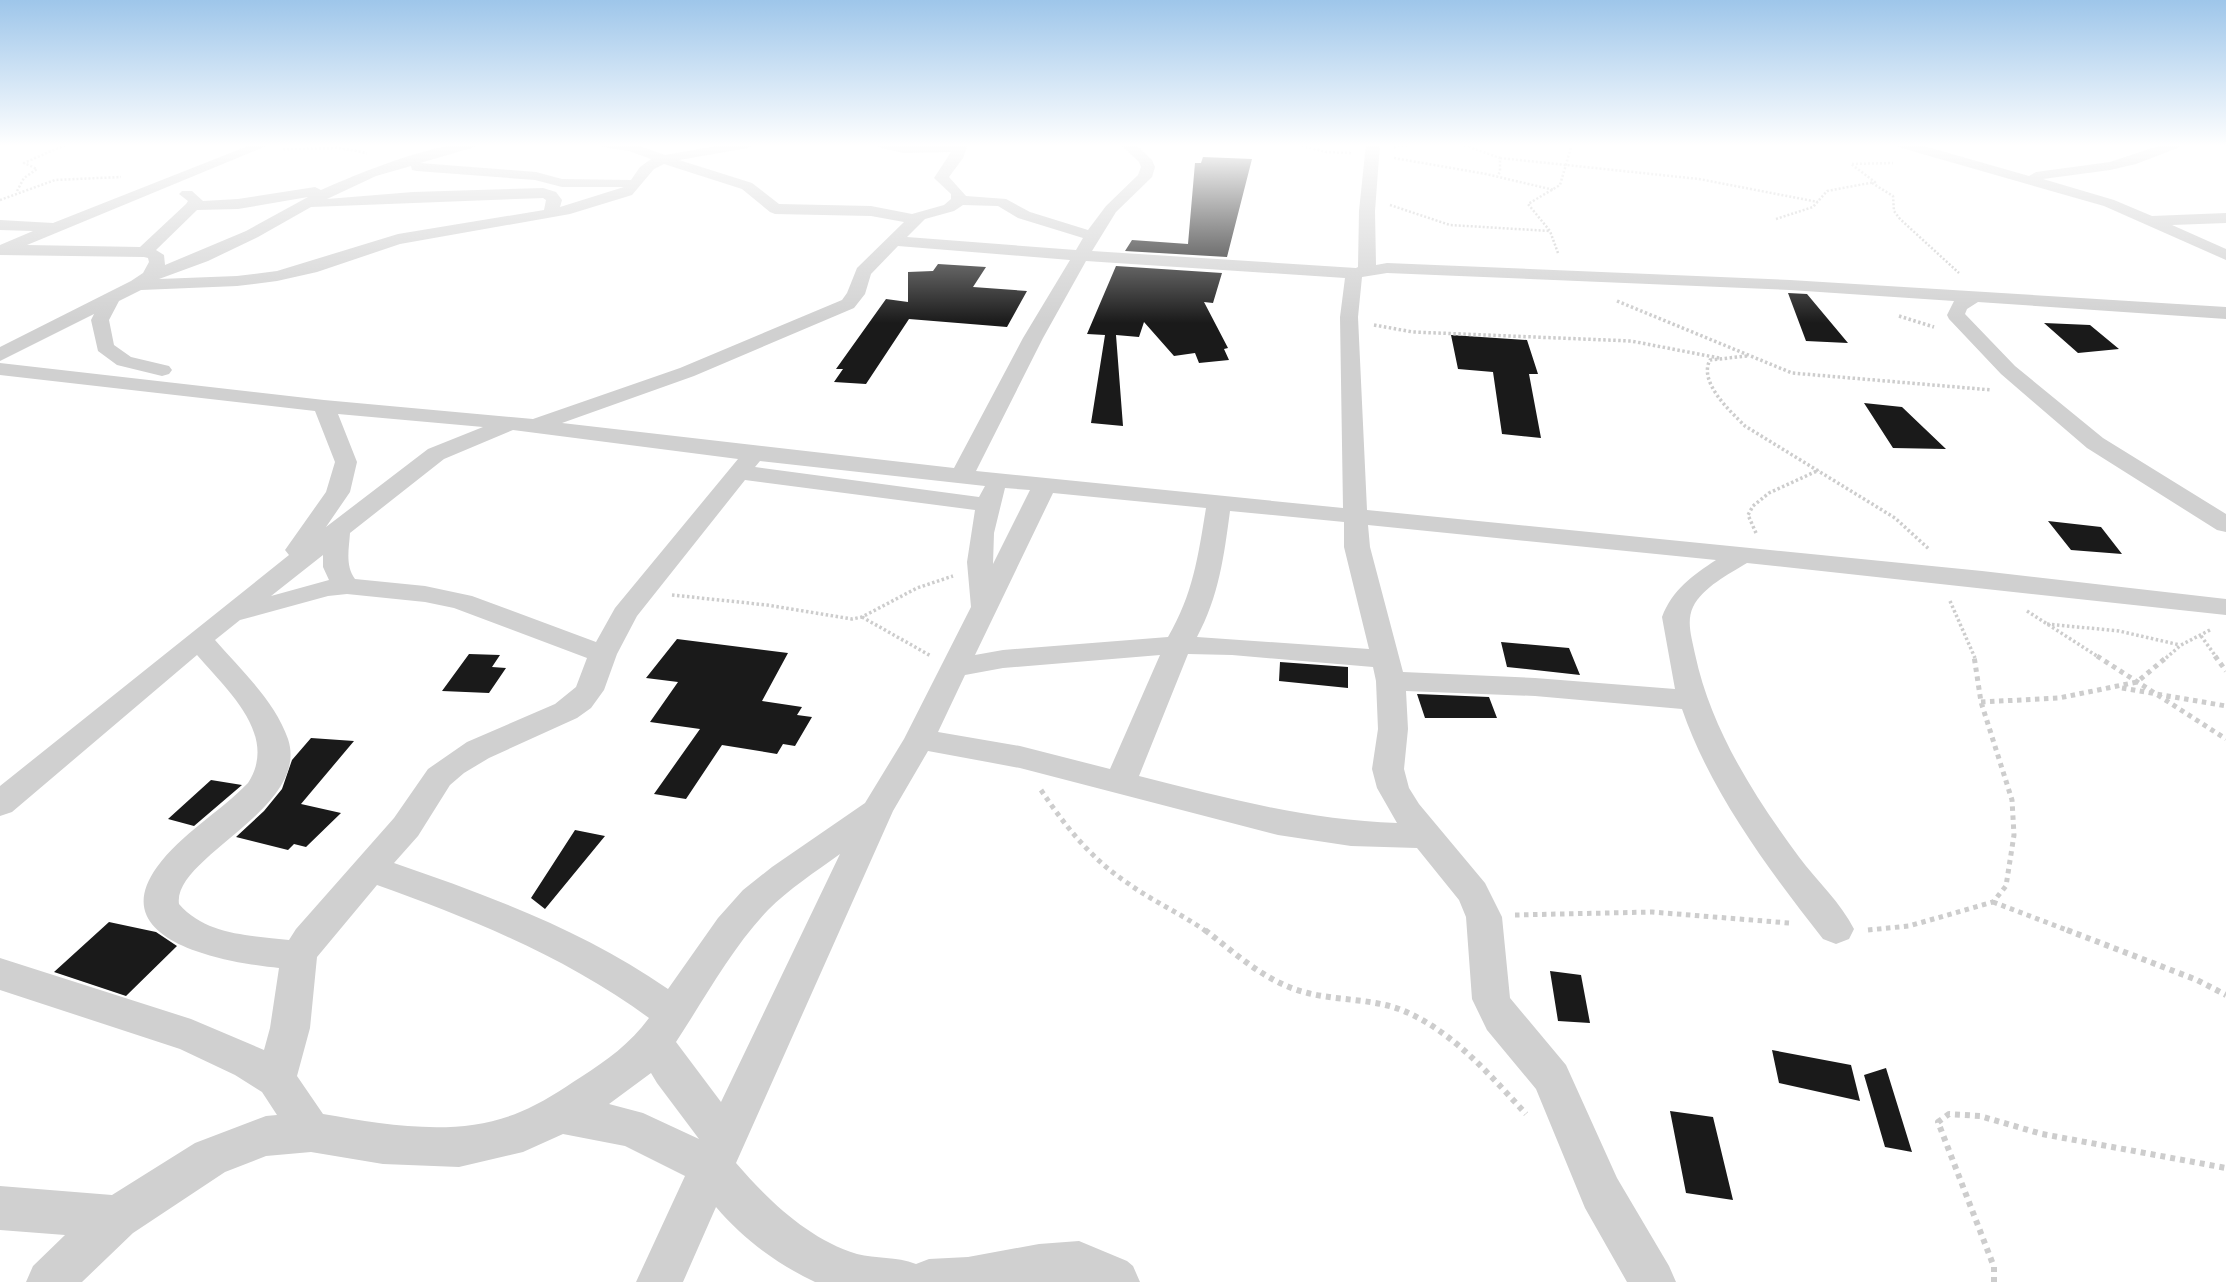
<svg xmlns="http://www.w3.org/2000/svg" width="2226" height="1282" viewBox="0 0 2226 1282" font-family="'Asap Condensed',sans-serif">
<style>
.building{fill:#1a1a1a}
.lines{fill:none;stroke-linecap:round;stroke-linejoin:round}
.path-far3{stroke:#cdcdcd;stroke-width:2.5;stroke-dasharray:2 2;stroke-linecap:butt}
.path-far2{stroke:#cdcdcd;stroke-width:3.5;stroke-dasharray:2.5 2.5;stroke-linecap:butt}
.path-far1{stroke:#cdcdcd;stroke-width:5;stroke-dasharray:4.5 4.5;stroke-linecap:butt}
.path{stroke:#cdcdcd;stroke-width:6;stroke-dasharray:5 5;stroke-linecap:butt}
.minor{fill:#d0d0d0;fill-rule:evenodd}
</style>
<rect width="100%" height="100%" fill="#fff"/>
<path class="building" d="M1203,157L1252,159L1227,257L1125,251L1132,240L1188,244L1195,163H1201Z
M938,264L986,267L973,287L1027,291L1007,327L909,319L866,384L834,382L843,369H836L886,299L908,302V272L933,271Z
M1116,266L1222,273L1213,303L1204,302L1228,348L1224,349L1229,360L1199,363L1195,353L1174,356L1144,322L1139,337L1116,335L1123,426L1091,423L1105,335L1087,334Z
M1788,293L1807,294L1848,343L1806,341Z
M2044,323L2090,325L2119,349L2078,353Z
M1451,335L1527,340L1538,374H1529L1541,438L1502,434L1493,372L1458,369Z
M1864,403L1902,407L1946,449L1893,448Z
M2048,521L2101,527L2122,554L2071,550Z
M677,639L788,653L762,701L802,707L797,715L812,717L795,746L783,744L777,754L722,745L686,799L654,794L700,729L650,722L678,682L646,678Z
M1501,642L1569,648L1580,675L1507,667Z
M469,654L500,655L492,667L506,668L489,693L442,691Z
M1280,662L1348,667V688L1279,681Z
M1417,694L1489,697L1497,718H1425Z
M311,738L354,741L301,804L341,813L306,847L294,844L288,850L236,837L264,811L282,789L292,760Z
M211,780L242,785L194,826L168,819Z
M575,830L605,836L545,909L531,898Z
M109,922L156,932L177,946L126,996L54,972Z
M1550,971L1581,975L1590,1023L1558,1021Z
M1772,1050L1851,1065L1860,1101L1779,1083Z
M1886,1068L1912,1152L1885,1147L1864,1075Z
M1670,1111L1713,1117L1733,1200L1686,1193Z"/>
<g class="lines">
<path class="path-far3" d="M1294,144L1326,152L1351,153
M1461,144L1500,158V172L1497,176
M1394,147L1418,144
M283,149L340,148L367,153
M1394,158L1486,174L1554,190
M1500,158L1699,179L1818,202
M1872,183L1893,196L1894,211L1900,219L1959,273
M17,191L24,178L37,169L24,163L67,144
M0,200L55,180L121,177
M1390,205L1450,225L1550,231
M1776,219L1813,207L1827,191L1875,182L1851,164L1893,163
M1558,253L1550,231L1528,204L1560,185L1572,144"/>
<path class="path-far2" d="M1617,301L1792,373L1992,390
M1899,316L1934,327
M1374,325L1413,332L1631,341L1719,358
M1747,356L1710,360C1698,382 1730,411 1745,426L1895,518L1930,550
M1756,533L1748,515L1753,506L1769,493L1819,470
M672,595L767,605L852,619L862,617L917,588L953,576
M1950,601L1975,658
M2027,611L2100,658
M862,617L931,656
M2047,624L2119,631L2180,645
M2201,636L2217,658
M2166,658L2181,645L2210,630"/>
<path class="path-far1" d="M2097,656L2226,739
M2215,656L2226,671
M2122,688L2226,706
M1981,702L2059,698L2137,682L2168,656
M1041,790C1065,826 1092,860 1129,884C1154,902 1182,914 1207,932
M1993,902L2072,932
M1515,915L1652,912L1789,923
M1868,930L1909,926L1993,902L2006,886L2014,835L2012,800L1981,702L1974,656"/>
<path class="path" d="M1205,930C1236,954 1266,982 1304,992C1336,1001 1368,998 1399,1009C1451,1029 1489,1074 1526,1114
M2067,930L2197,980L2226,995
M1994,1282V1267L1938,1122L1949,1114L1980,1116L2042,1134L2226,1168"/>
<path class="minor" d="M253,144H271L27,245L140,247L186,204L188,201L179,194L182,191H192L203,201L238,199L315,187L321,190C360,173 436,141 477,144L475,147L420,163L536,172L562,179L631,180L640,167L651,159L629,151L602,147L600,144H634L665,155L728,144H755L748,148L679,160L752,183L779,204L871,206L912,214L944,205L951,199V194L934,178L951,152L903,153L878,147L876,144H968L963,158L949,177L966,196L1006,199L1030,212L1088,230L1106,206L1138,175L1141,167L1139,162L1120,144H1135L1152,160L1155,167L1152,177L1116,212L1092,251L1356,268L1358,267L1359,211L1366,144H1380L1375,211L1376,265L1387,263L1790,280L2226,307V319L1978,302L1967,309L1965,314L2015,366L2103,438L2226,514V532L2217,530L2087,448L2001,374L1949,319L1947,315L1954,301L1790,290L1387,273L1362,277L1358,317L1367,510L1982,571L2226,599V615L1747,563C1729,574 1703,587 1693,607C1686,622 1692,638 1695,654C1711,729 1754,796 1799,857C1817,881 1841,903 1854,929L1849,939L1836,944L1823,939C1769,870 1711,793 1682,709L1535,696L1406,691L1408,729L1404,769L1409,788L1419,804L1485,883L1502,917L1510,998L1566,1065L1617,1178L1669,1266L1676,1282H1627L1585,1208L1536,1089L1487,1030L1472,999L1466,917L1459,900L1417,848L1351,846L1278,835L1020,768L928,751L893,811L736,1163C768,1200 808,1239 857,1254C876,1259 896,1256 916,1264L929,1259L968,1257L1039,1244L1079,1241L1127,1261L1133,1266L1140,1282H815C777,1264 743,1239 716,1207L683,1282H636L685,1176L625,1146L563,1134L523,1152L459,1167L383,1164L311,1152L266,1156L225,1172L133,1233L82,1282H26L33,1266L65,1235L0,1230V1186L112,1195L195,1143L266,1116L277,1115L262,1092L235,1075L180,1049L0,990V958L191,1019L264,1050L270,1028L279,968C231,963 102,943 157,867C181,834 220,812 248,783C279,735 227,690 197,655L12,812L0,816V786L289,555L285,550L326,492L335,462L315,411L0,375V363L324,400L533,419L680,368L842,300L847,293L857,268L904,222L871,216L775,214L770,212L742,189L664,164L654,169L632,195L570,214L400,244L317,272L277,281L237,286L141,290L119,301L109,320L114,345L131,357L169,366L172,370L169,374L162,376L117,365L98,351L91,320L94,314L0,361V347L131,281L143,273L149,262L148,258L144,257L0,255V245L33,231L0,230V220L53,223ZM411,166L412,170L417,171L535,180L562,187H624L560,207L562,200L556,192L543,188L413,192L327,199L376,176ZM308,197L246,231L165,265L164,255L156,250L197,210L238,209ZM543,198L546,200L544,210L398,234L277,271L237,276L159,279L208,261L258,237L311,207ZM963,205L998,206L1018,218L1083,238L1076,250L907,237L925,219L954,211ZM898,246L1070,260L1023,338L954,468L562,423L694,376L854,308L865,294L871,274ZM1086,261L1345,278L1340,317L1343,508L976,471L1043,338ZM338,414L483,427L428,449L326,527L350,492L357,462ZM513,430L738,459L615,608L596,642L472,596L425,586L355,579C345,565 349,549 350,533L444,459ZM760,461L985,486L979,497L755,467ZM745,480L975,510L967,562L971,607L904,739L865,803L772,867L743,890L718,918L668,989C585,931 490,896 394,863L418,836L450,785L464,773L489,758L577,718L591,708L604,690L617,654L637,616ZM1005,488L1030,490L993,564L994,533ZM1053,493L1206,508C1198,557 1193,594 1168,637L1003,650L975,655ZM1230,511L1344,522V547L1369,649L1197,637C1219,596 1224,556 1230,511ZM1368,525L1716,560C1693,575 1672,590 1662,617L1675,689L1535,678L1403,672L1370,547ZM323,555V567L329,580L271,596ZM347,594L425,602L454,608L587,658L576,687L555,704L467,742L428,769L394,818L296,929L289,940C250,935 207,936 179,904C172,857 311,809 288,739C275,701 241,670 215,640L240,620L328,596ZM1188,654L1232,655L1373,667L1376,681L1378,729L1372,769L1377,788L1397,823C1308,820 1225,798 1139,776ZM1160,655L1110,769L1020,746L938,732L965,675L1003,668ZM840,854L721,1102L676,1042C705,998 731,949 768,910C789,889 815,872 840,854ZM377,885C472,919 566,957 649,1018C630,1044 607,1060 581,1077C561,1090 542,1103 520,1112C459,1138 387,1125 323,1114L297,1076L310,1028L317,957ZM651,1073L657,1083L699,1139L643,1113L609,1104Z
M1896,144H1917L2029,176L2036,172L2110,162L2164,144H2182L2180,147L2136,164L2110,170L2043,179L2114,200L2152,216L2226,213V223L2172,225L2226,249V260L2104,206L1898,147Z"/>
</g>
<linearGradient id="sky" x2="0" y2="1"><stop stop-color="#9ec6ea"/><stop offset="0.45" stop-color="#fff"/><stop offset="1" stop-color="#fff" stop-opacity="0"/></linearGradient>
<rect width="2226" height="323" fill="url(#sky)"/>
</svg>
